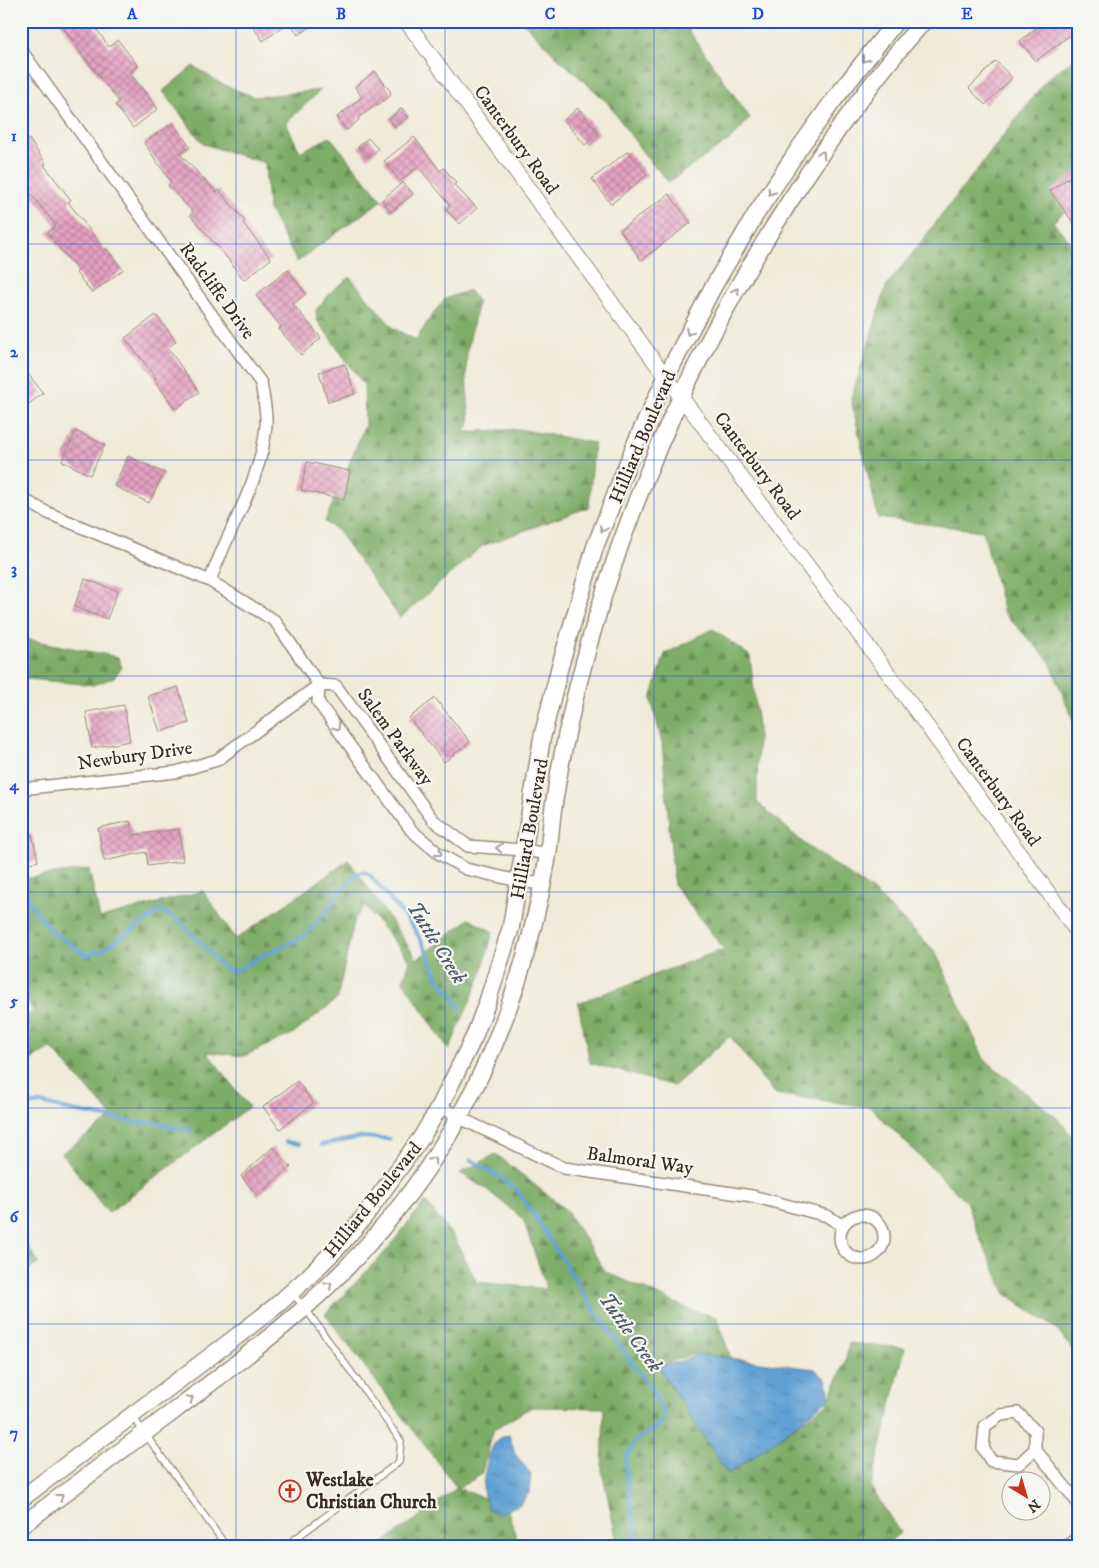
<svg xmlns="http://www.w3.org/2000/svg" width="1099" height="1568" viewBox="0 0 1099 1568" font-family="'IM FELL DW Pica',serif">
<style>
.forest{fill:url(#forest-firs);stroke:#5c6c42}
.water{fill:url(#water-ripples);stroke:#4e6578}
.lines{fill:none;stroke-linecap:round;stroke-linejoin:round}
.stream{stroke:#60a0d3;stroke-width:4}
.building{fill:url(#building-cross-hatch)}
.service-casing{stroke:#968a7b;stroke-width:8}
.minor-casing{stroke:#968a7b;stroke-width:14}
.tertiary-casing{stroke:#968a7b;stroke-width:16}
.secondary-casing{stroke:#968a7b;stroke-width:19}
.service{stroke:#fff;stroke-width:5.5}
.minor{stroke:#fff;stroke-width:11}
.tertiary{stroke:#fff;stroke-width:14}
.secondary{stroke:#fff;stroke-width:16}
.oneway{stroke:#a79f9a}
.grid{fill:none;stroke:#1d4ed8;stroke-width:1;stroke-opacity:0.55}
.labels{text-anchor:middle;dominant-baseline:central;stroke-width:4.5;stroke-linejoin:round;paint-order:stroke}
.street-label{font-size:19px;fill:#3b2a1e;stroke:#f6f6f2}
.poi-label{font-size:19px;font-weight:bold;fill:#3b2a1e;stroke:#f6f6f2;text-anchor:start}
.water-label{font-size:20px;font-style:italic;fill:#4a5966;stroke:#f6f6f2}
.neatline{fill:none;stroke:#1d4ed8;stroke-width:2}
.grid-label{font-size:16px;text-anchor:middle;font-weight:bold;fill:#1d4ed8}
</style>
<defs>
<pattern id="forest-firs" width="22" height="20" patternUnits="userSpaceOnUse" patternTransform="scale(1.25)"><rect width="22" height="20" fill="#7ead67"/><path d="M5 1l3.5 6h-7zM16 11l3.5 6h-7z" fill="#688d54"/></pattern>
<pattern id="water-ripples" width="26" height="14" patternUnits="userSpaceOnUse" patternTransform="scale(1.25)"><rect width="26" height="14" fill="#60a0d3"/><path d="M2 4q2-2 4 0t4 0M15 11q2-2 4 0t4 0" fill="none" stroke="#5083ab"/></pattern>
<pattern id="building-cross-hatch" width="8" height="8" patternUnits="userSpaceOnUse" patternTransform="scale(1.25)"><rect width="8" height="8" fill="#e4a2c1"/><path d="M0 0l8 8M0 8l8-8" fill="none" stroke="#ba849c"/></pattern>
</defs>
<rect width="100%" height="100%" fill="#f6f6f2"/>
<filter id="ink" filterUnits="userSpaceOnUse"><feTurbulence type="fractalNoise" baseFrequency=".02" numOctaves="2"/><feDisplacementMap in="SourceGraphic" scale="10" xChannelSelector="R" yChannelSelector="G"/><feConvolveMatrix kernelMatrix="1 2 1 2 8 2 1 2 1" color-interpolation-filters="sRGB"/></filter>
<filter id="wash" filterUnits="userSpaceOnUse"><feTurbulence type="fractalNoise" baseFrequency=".0096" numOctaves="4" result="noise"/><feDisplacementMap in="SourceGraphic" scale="20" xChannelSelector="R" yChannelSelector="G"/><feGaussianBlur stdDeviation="1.12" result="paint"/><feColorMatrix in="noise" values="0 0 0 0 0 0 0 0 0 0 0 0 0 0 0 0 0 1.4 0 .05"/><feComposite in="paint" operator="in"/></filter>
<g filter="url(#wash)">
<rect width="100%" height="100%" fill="#f0ebd8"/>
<path class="forest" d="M522,21H682L750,118L732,138L669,182L647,158L607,102L558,58Z
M1078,56V199L1053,222L1078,250V733L1050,662L1004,613L983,531L878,518L851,399L886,287L1047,79Z
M193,66L220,83L254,97L321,90L286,123L300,152L330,137L382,200L297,262L268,208L265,163L203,144L163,91Z
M350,277L393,328L416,340L434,312L445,299L469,290L478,302L467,352L466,376L470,423L464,432L519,429L594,443L589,507L482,546L400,618L338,531L325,522L365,425L364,385L317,320L316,310L333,290Z
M713,629L750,656L758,727L757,802L807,846L873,891L935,951L984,1059L1057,1118L1078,1143V1356L1055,1328L1006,1294L981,1241L966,1202L870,1107L774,1094L730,1036L674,1086L590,1063L578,1003L724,949L674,885L662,743L651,699L665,654Z
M21,638L118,657L122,668L113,678L93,685L28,679L21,676Z
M349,860L417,959L469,919L493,932L480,978L449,1050L403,981L410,961L365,906L355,918L337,999L296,1032L244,1056L207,1052L249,1107L108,1213L62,1153L113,1117L51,1048L21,1066V1020L33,1011L23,994L26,954L21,953V879L89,869L100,918L203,891L236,939Z
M496,1154L566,1210L606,1272L689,1309L717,1317L731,1359L693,1354L658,1366L728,1474L827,1404L845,1362L849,1343L905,1348L871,1487L900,1533L883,1547H616V1537L602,1470L604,1408L532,1407L494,1429L481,1475L458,1488L507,1507L519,1547H378L457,1488L325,1314L387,1250L425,1201L454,1237L477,1282L547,1289L523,1219L486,1189L460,1173Z
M21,1236L39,1263L21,1275Z"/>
<path class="water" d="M698,1354L815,1369L827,1380L830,1398L774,1442L728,1474L658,1366L679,1362Z
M509,1435L515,1454L531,1474L529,1493L520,1504L499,1514L488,1509C487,1503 483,1496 483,1489C483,1477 489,1447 498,1439C501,1436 504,1436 509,1435Z"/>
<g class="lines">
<path class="stream" d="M21,889L50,930L86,955L103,950L161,910L180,921L226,970L235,971L259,957L304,936L327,911L341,890L357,873L364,872L370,875L414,928L425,948L438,978L455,999L460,1008
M21,1106L41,1103L72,1111L140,1123L156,1122L167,1126L191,1130
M286,1142L299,1144
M321,1145L362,1137L389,1139
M471,1160L498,1176L516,1189L536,1218L596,1313L654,1393L663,1412V1422L636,1441L626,1457V1473L638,1547"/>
</g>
<g id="blocks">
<path class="building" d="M59,21H91L109,47L118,40L138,66L130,73L158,109L133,128L115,105L119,102L81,53Z
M249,21H320L298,35L290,22L263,41Z
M1045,21H1078V29L1036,61L1020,41Z
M996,61L1012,78L985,105L969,88Z
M375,71L391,92L390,93L391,95L378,105L377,104L358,118L359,120L347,130L337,117L362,97L355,87Z
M402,108L409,117L395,127L389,119Z
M578,108L599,133L585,145L564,120Z
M173,123L190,147L180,154L216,192L219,190L245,221L243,223L271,259L244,280L217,245H216L190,215L193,212L168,185L171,182L144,143Z
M414,137L440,171L444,168L456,183L454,185L477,208L460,224L446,210L450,205L418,167L400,181L384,161Z
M368,138L378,149L368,158L358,147Z
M29,139L46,164L44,165L71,200L68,202L105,250L107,249L123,270L92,293L76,273L78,271L47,233L56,226L21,181V145Z
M628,151L647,175L611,204L592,179Z
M1078,171V229L1050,191Z
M403,182L413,194L391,212L382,200Z
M669,194L691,223L641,260L620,230Z
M288,270L306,294L293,304L321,338L301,355L279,329L281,327L256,295Z
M156,315L176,341L168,348L199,392L175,409L154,379L156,378L125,338Z
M345,364L355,394L328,402L319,372Z
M21,365L43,393L21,410Z
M76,431L105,445L90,475L62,461Z
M128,456L164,473L149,503L114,486Z
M307,462L350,471L344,500L301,490Z
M85,579L118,591L107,619L74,607Z
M178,687L189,723L160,732L148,696Z
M435,698L470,742L444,762L409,718Z
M124,705L130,741L92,748L86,712Z
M130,821L133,835L179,829L183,861L148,866L146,852L104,861L98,828Z
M32,834L38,861L21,865V836Z
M297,1081L313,1103L280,1129L263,1107Z
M273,1147L291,1167L258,1196L241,1176Z"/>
</g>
</g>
<g filter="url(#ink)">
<use href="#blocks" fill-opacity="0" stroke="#968a7b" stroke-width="1"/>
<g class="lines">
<g class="service-casing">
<path id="service" d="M133,1417L227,1547
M284,1547L399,1462L401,1441L305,1308L292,1293"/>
</g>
<g class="minor-casing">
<path id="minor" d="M21,50L261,383C263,396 267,411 266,425C262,480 228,529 210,581
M21,498L48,513L210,581L275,621L319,685
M319,685L318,702L411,830L438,853L466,869L519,881L542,884
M319,685L336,686L433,820L468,846L524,850L548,854
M21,789L176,772L217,760L319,685
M440,1106L458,1117L564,1168L752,1196L827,1216L843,1226
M840 1237a22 22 0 1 1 44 0a22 22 0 1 1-44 0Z
M1035,1449L1019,1464L991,1461L983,1448L985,1426L1001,1415L1018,1413L1035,1431V1449L1078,1503
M1065,1547L1078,1538"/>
</g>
<g class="tertiary-casing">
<path id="tertiary" d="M406,21L655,362L894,681L1078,933"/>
</g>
<g class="secondary-casing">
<path id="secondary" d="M21,1499L232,1340L277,1305L308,1277L339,1246L364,1217L421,1138L440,1106L474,1037L488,1000L511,927L542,738L560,666L595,547L636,442L666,377L713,287L756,214L800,147L833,101L896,21
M21,1526C72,1488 123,1449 174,1411C217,1378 261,1346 302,1310C354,1264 401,1210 438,1152C496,1062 530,960 548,855C550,840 551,825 553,810C559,768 568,726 578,685C621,514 693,352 788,204C829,140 873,78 924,21"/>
</g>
<use href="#service" class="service"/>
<use href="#minor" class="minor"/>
<use href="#tertiary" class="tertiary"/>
<use href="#secondary" class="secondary"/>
</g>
<defs><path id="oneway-chevron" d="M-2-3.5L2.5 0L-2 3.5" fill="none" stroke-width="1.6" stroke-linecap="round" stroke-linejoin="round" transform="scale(1.25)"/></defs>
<g class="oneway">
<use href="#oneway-chevron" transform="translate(865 59) rotate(128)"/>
<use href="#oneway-chevron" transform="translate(822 154) rotate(-56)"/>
<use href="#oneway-chevron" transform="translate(771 192) rotate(123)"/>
<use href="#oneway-chevron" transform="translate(736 291) rotate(-61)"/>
<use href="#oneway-chevron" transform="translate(689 332) rotate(117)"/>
<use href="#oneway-chevron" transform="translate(603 529) rotate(111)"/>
<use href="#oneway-chevron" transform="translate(337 727) rotate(54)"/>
<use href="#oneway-chevron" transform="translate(499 848) rotate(-175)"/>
<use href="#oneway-chevron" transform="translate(439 853) rotate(34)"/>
<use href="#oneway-chevron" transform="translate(433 1160) rotate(-56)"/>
<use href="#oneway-chevron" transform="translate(329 1285) rotate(-43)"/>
<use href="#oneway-chevron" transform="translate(190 1399) rotate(-37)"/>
<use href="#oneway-chevron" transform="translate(60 1497) rotate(-37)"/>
</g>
</g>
<path class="grid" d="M236,21V1547M445,21V1547M654,21V1547M863,21V1547M21,244H1078M21,460H1078M21,676H1078M21,892H1078M21,1108H1078M21,1324H1078"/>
<defs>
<g id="church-ring" transform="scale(1.125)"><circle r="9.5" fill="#f6f6f2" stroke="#c8321e" stroke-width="1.5"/><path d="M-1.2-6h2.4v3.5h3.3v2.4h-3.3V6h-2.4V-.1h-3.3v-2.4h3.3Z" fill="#c8321e"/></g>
</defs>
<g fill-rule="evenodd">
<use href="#church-ring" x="290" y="1491"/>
</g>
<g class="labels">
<g class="street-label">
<text transform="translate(516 140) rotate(54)">Canterbury Road</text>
<text transform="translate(217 291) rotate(54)">Radcliffe Drive</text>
<text transform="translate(643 437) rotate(-67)">Hilliard Boulevard</text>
<text transform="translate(757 466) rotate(53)">Canterbury Road</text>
<text transform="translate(395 737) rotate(54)">Salem Parkway</text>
<text transform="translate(135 756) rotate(-8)">Newbury Drive</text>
<text transform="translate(998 792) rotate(54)">Canterbury Road</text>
<text transform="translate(530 829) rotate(-80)">Hilliard Boulevard</text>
<text transform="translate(640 1161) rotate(8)">Balmoral Way</text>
<text transform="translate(373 1200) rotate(-51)">Hilliard Boulevard</text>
</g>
<g class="poi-label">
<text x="306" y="1480">Westlake<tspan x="306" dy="22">Christian Church</tspan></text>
</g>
<g class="water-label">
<text transform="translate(436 943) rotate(58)">Tuttle Creek</text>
<text transform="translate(630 1333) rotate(54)">Tuttle Creek</text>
</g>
</g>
<rect width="1099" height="1568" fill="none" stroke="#f6f6f2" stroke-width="55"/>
<g transform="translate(1026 1496) rotate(142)"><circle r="24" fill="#f6f6f2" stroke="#aba49d"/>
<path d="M0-4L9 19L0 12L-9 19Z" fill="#c8321e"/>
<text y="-8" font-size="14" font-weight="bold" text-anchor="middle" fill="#3b2a1e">N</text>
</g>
<rect x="28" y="28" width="1044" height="1512" class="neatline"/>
<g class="grid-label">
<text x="132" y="19">A</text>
<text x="341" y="19">B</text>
<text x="550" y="19">C</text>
<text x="758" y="19">D</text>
<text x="967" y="19">E</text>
<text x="14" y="141">1</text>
<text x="14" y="357">2</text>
<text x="14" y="574">3</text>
<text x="14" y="790">4</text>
<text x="14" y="1006">5</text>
<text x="14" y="1222">6</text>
<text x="14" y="1438">7</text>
</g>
</svg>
